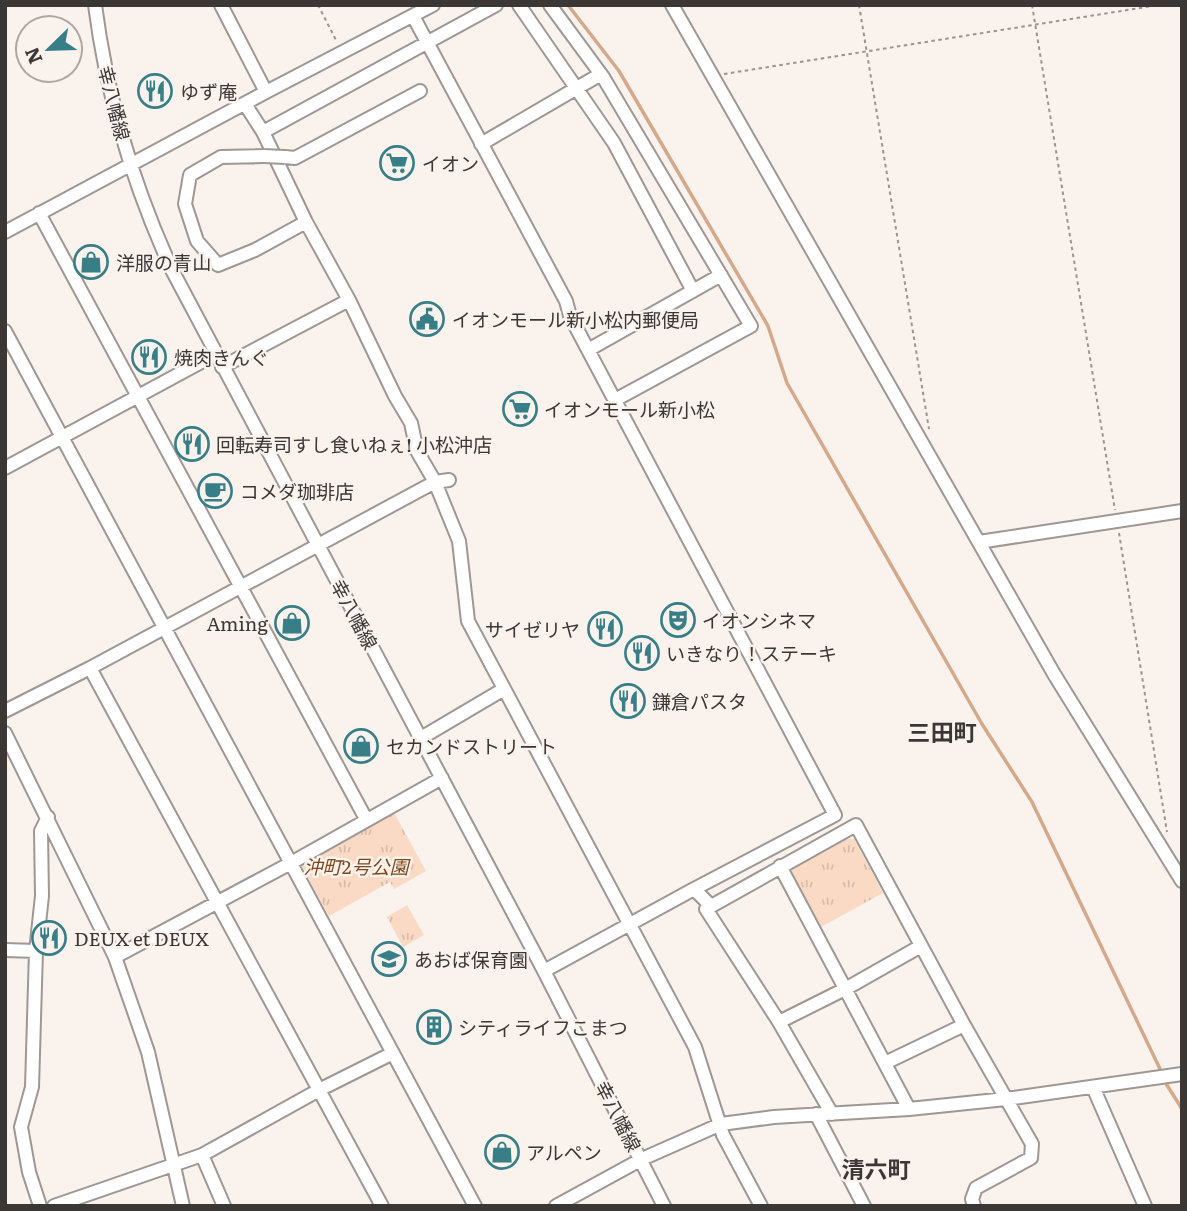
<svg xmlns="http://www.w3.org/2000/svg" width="1187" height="1211" viewBox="0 0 1187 1211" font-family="Literata,'Noto Sans JP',serif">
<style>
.grass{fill:url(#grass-tufts)}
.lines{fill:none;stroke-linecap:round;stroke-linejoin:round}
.stream{stroke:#d4a98b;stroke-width:3.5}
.minor-casing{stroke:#9e9793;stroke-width:16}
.path{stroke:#9a9592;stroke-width:2;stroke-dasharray:3.5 3.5;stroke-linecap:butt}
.minor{stroke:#fff;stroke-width:12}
.minor-bridge-casing{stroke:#9e9793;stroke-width:16;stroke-linecap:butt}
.minor-bridge{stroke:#fff;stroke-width:12}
.labels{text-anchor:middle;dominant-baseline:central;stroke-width:5;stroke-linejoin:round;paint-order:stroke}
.poi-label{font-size:19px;fill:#3a3735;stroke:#f9f2ed;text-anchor:start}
.street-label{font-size:19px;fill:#3a3735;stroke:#f9f2ed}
.park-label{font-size:19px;font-style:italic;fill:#7f481b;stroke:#f9f2ed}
.quarter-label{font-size:23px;font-weight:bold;fill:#3a3735;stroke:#f9f2ed}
</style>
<defs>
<pattern id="grass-tufts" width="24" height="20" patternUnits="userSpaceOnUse" patternTransform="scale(1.75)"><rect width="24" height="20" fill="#fadac5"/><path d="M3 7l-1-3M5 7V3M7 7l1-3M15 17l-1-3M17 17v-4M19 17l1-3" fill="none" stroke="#d7bcaa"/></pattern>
</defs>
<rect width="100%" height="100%" fill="#f9f2ed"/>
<path class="grass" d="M393,811L426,871L394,889L390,882L329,916L300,863Z
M847,839H854L883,893L821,927L792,875L791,869Z
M407,905L424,935L403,947L387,917Z"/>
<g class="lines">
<path class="stream" d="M568,5L619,71L768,326L787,383L982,724L1032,802L1161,1071
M1165,1082L1182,1109"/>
<g class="minor-casing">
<path id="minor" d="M95,5C107,98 133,185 172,270L544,971L664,1206
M221,5L266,92
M519,5L614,143L693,291
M550,5L603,77L751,326L615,400
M672,5L1054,674L1182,881
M413,16L566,301L570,316L835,815L694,889L711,906
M245,104L263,132L496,5
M263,132L306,222L349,300L395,396L411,423L417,451L435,482L459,541L468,621L695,1047L723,1135L761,1206
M481,144L601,74
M264,156L221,157L190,175L185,204L197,241L218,265L255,250L306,222
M285,157L295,158L420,91
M39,213L366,819
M5,232L266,92L433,5
M5,331L475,1206
M588,350L721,275
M222,367L349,300
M5,468L216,354
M979,542L1182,511
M90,668L382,1206
M5,711L90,668L435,482L449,480
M5,733L115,957L148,1052L183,1206
M421,738L504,689
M780,866L909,1109
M5,950L36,951
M115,957L291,863L442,778
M544,971L694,889
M779,1022L847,988L921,946
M885,1063L964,1025
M1093,1087L1145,1206
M816,1114L864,1206
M832,1114L779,1022L706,909L856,825L964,1025L1032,1144L1031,1158L976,1188L972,1199L974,1206
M202,1155L224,1206
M40,1206L29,1172L21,1127L32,1087L36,951L42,896L41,831L48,817
M54,1206L202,1155L319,1090L393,1053
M556,1206L642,1159L721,1124L774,1117L909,1109L1006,1099L1182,1074"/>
</g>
<path class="path" d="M318,5L336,40
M859,5L929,429
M1032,5L1115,510
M724,74L1159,5
M1119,533L1167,832"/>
<use href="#minor" class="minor"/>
<g class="minor-bridge-casing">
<path id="minor-bridge" d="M264,156L285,157"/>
</g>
<use href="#minor-bridge" class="minor-bridge"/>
</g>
<defs>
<g id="restaurant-ring" transform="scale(1.75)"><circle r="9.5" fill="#f9f2ed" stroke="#377e87" stroke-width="1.5"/><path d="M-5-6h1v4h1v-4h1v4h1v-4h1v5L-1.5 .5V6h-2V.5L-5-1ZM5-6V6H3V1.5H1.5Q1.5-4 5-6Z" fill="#377e87"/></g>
<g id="supermarket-ring" transform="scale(1.75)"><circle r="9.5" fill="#f9f2ed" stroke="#377e87" stroke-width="1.5"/><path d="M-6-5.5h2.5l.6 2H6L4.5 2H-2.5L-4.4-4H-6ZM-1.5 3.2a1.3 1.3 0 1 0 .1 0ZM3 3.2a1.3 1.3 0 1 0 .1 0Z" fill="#377e87"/></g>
<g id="shop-ring" transform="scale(1.75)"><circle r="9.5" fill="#f9f2ed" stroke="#377e87" stroke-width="1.5"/><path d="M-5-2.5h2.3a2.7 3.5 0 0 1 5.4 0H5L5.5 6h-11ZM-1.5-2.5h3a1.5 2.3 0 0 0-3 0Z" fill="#377e87"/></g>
<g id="civic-ring" transform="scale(1.75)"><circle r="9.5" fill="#f9f2ed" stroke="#377e87" stroke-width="1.5"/><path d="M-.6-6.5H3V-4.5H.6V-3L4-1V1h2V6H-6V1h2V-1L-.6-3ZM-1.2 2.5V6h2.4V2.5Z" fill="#377e87"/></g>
<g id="cafe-ring" transform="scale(1.75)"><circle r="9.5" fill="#f9f2ed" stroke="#377e87" stroke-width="1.5"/><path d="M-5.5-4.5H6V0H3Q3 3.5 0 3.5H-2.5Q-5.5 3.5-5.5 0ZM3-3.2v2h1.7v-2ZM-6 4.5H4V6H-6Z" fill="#377e87"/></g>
<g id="theatre-ring" transform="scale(1.75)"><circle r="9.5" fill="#f9f2ed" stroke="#377e87" stroke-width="1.5"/><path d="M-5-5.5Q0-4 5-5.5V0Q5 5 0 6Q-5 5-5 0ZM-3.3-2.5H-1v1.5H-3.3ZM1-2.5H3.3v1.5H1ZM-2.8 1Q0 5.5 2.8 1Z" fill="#377e87"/></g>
<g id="school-ring" transform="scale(1.75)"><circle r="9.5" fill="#f9f2ed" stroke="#377e87" stroke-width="1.5"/><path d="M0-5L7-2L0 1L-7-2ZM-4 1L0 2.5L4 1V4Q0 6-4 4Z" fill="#377e87"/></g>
<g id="building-ring" transform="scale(1.75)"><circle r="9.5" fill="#f9f2ed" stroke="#377e87" stroke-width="1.5"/><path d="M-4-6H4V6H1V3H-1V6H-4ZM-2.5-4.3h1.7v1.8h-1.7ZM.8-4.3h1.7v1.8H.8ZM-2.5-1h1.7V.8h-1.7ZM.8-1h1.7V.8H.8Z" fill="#377e87"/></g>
</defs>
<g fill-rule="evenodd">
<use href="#restaurant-ring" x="155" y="91"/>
<use href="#supermarket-ring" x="397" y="163"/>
<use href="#shop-ring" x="91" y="262"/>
<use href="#civic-ring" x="427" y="319"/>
<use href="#restaurant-ring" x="149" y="357"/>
<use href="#supermarket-ring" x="520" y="409"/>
<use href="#restaurant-ring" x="192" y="444"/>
<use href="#cafe-ring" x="215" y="491"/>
<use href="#theatre-ring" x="678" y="620"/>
<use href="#shop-ring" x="292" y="623"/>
<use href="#restaurant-ring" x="605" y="629"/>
<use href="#restaurant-ring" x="642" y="653"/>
<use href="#restaurant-ring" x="628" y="701"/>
<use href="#shop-ring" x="361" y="746"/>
<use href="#restaurant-ring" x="49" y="938"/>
<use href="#school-ring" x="389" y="959"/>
<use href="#building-ring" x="434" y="1027"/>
<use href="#shop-ring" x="502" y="1152"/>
</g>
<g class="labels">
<g class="poi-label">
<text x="180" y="91">ゆず庵</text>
<text x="422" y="163">イオン</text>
<text x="116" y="262">洋服の青山</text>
<text x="452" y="319">イオンモール新小松内郵便局</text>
<text x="174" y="357">焼肉きんぐ</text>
<text x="544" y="409">イオンモール新小松</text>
<text x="216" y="444">回転寿司すし食いねぇ! 小松沖店</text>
<text x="240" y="491">コメダ珈琲店</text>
<text x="702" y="620">イオンシネマ</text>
<text x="268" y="623" text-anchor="end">Aming</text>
<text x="580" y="629" text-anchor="end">サイゼリヤ</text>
<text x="666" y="653">いきなり！ステーキ</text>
<text x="652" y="701">鎌倉パスタ</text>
<text x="386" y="746">セカンドストリート</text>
<text x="74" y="938">DEUX et DEUX</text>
<text x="414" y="959">あおば保育園</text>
<text x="458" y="1027">シティライフこまつ</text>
<text x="526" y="1152">アルペン</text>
</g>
<g class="street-label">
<text transform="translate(115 103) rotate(76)">幸八幡線</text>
<text transform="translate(355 614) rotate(62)">幸八幡線</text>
<text transform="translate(619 1116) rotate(63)">幸八幡線</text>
</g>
<g class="park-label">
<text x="356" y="866">沖町2号公園</text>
</g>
<g class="quarter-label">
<text x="942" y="731">三田町</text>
<text x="876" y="1168">清六町</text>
</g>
</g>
<rect width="1187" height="1211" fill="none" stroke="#3a3735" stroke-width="14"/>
<g transform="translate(49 49) rotate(247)"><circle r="33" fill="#f9f2ed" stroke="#ada7a3" stroke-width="2"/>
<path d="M0-5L12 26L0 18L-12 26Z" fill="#377e87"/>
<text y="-10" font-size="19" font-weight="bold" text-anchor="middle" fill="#3a3735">N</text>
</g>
</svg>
